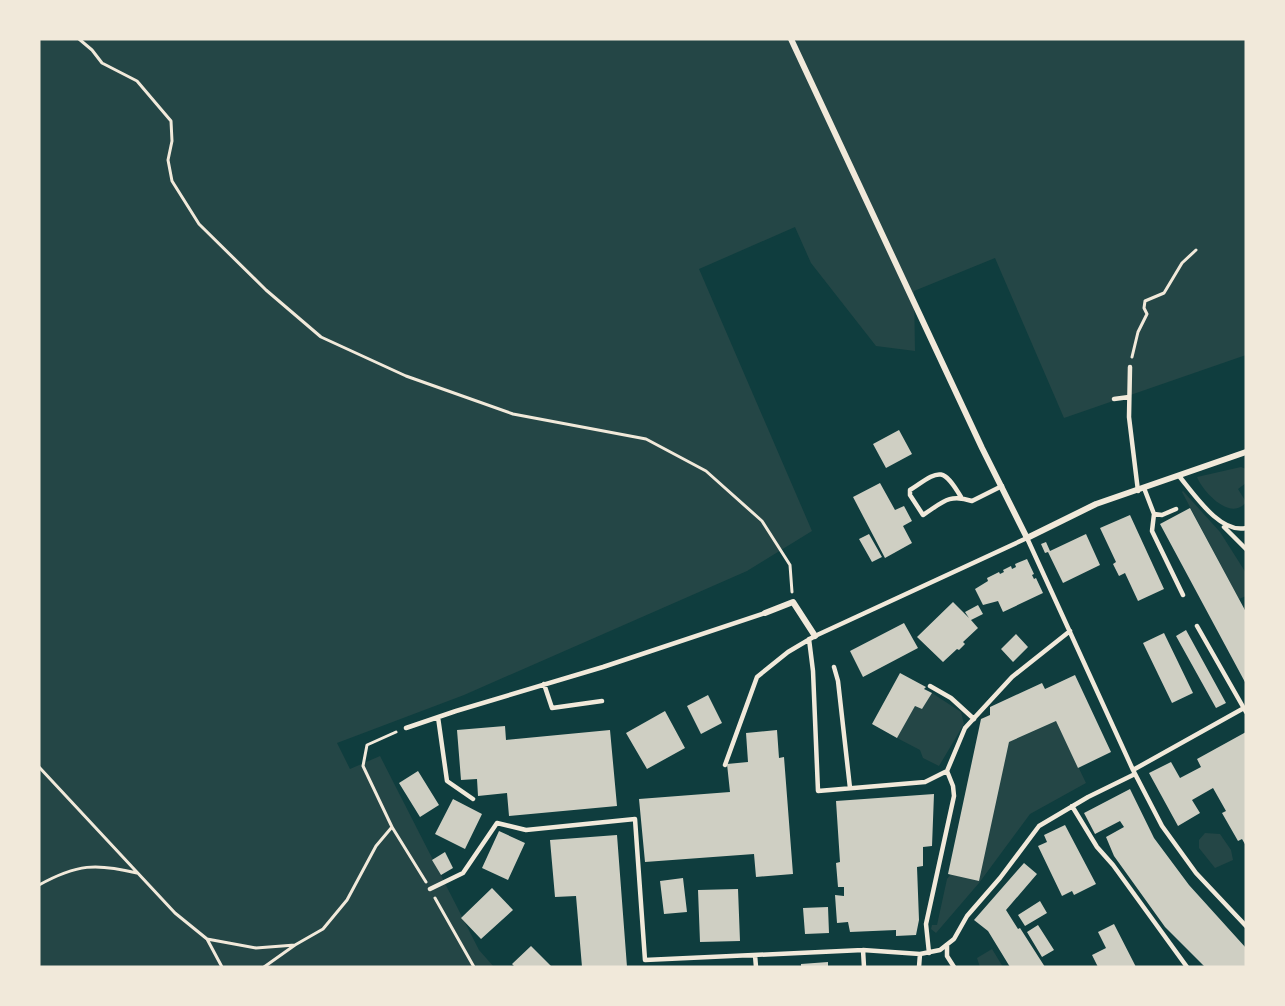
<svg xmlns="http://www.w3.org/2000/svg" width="1285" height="1006" viewBox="0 0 1285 1006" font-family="'Noto Sans',sans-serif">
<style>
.green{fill:#244646}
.building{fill:#cfcfc3}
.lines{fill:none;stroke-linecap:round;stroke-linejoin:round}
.path{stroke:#f1e9da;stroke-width:3}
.service{stroke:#f1e9da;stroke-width:4.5}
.minor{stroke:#f1e9da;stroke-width:6}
</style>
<rect width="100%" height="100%" fill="#0f3d3e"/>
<path class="green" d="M39,39H1246V355L1064,418L995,258L914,291L915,351L876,346L811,263L795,227L699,269L812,531L747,571L464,695L337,743L350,769L380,756L479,950L494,967H39Z
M1241,467L1246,469V483L1238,489L1246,502C1231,522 1203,492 1197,477Z
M1183,491L1220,532L1246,573V596L1239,599L1182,492Z
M932,693L961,712L964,724L939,766L923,758L920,750L897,738L915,706L922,709Z
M1056,721L1086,783L1030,814L979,883L936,933L931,929L932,925H937L947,879L951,874L1001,777L1009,742Z
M1205,833L1220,834L1231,850L1233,860L1215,868L1199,848V840Z
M992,949L1003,967H980L977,958Z"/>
<path class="building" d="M899,430L912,454L886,468L873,444Z
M880,483L895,510L904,506L912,521L903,526L912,543L885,558L853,497Z
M1190,508L1246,612V684L1160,524Z
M1130,515L1164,589L1138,601L1125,573L1119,576L1113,564L1116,562L1100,528Z
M869,534L882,557L872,562L859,539Z
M1086,534L1100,565L1063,583L1048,552L1045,553L1041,544L1046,542L1050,551Z
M1027,559L1034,574L1032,575L1034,579L1036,578L1043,593L1003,612L998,601L983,605L975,589L988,581L987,578L999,572L1000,574L1004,572L1003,570L1011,566L1012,569L1016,567L1015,564Z
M953,602L969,618L965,612L978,605L983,614L971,620L978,628L963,642L965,644L959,650L957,649L943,662L917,637Z
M904,623L918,648L863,677L850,651Z
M1186,630L1226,703L1216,708L1176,636Z
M1164,633L1193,693L1172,703L1143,643Z
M1016,634L1028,647L1013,662L1001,649Z
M900,673L926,687L924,689L932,693L922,709L915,706L897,738L872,724Z
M1075,675L1111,752L1078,768L1056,721L1009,742L979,881L948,874L981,719L990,715V707L1042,683L1045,689Z
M708,695L722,723L701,734L687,706Z
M665,711L685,748L647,769L626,733Z
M505,726L506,740L610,730L617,806L509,816L507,793L478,796L477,779L461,780L457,730Z
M777,730L779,758L784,757L793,874L756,877L754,854L645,862L639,799L730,792L727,764L748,762L746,733Z
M1246,732V846L1242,839L1238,841L1222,813L1226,811L1213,788L1192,800L1200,813L1178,826L1149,773L1171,762L1180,778L1201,767L1197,759Z
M418,771L439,805L420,817L399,783Z
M1130,789L1154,838L1189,885L1246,948V967H1205L1165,927L1114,856L1106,837L1124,827L1120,821L1095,834L1084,813Z
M934,794L932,846L923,847V866L917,867L919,920L916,935L896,936V930L850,932L848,922L837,923L835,895L844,896V887H838L836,863L840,862L836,801Z
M453,799L482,814L465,849L435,834Z
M1065,825L1096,884L1074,895L1072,891L1062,896L1038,846L1047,842L1044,835Z
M499,831L525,843L508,880L482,868Z
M617,835L627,967H582L576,896L555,897L550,840Z
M445,852L453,868L441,875L432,860Z
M1024,863L1037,874L1006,910L1018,929L1020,928L1045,967H1010L988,931L974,920Z
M683,878L687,912L664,914L660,881Z
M492,888L513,910L481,939L461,918Z
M738,889L740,941L700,942L698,890Z
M1040,901L1047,913L1025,926L1018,915Z
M828,907L829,933L805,934L803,908Z
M1114,924L1136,967H1098L1092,955L1106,948L1098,932Z
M1038,925L1054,950L1042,957L1027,932Z
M531,946L552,967H515L512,964Z
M828,962V967H801V964Z"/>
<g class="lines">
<path class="path" d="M79,39L92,50L102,63L137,81L171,121L172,141L168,160L172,181L199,224L266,290L321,337L406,376L513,414L646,439L706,471L762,521L790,565L792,592
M1132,357L1138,332L1147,314L1144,308L1145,301L1164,293L1182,263L1196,250
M396,732L367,745L363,766L392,827L426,882
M39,767L175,913L207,939L256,948L295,945
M39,885C77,864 96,863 137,873
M435,898L474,967
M207,939L222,967
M264,967L295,945L323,929L347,900L376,846L392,827"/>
<path class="service" d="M1130,367L1129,417L1138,491
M1114,399L1129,397
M1179,476C1194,494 1220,534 1246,528
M1144,488L1154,514L1152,531L1183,595
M961,497C942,465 939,471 910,490V495L923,515C942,503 948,493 972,501L1002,486
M1154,514L1162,515L1176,509
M1224,527L1246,549
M1197,626L1246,712
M809,639L813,671L818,791L925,782L947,771L965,728L1012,677L1070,631
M834,667L838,681L850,788
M544,684L552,708L602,701
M930,686L951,698L974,719
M438,717L447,781L473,799
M406,728L456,711L603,667L765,613
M725,765L757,677L788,652L815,636L1027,538L1133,770L1162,826L1196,873L1246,926
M1133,770L1244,708
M1072,806L1097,847L1113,865L1187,967
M430,889L463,873L497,823L526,830L635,819L645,960L863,950L920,954L940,950L954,939L967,916L1000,878L1039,826L1088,797L1135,774
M947,946V956L954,967
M863,950L864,967
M929,953L926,924L954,796L953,786L947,771
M755,955L756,967
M919,967L920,954"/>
<path class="minor" d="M791,39L982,448L1027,538L1096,504L1246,452
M765,613L793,602L815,636"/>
</g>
<rect width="1285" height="1006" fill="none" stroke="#f1e9da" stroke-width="81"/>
</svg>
